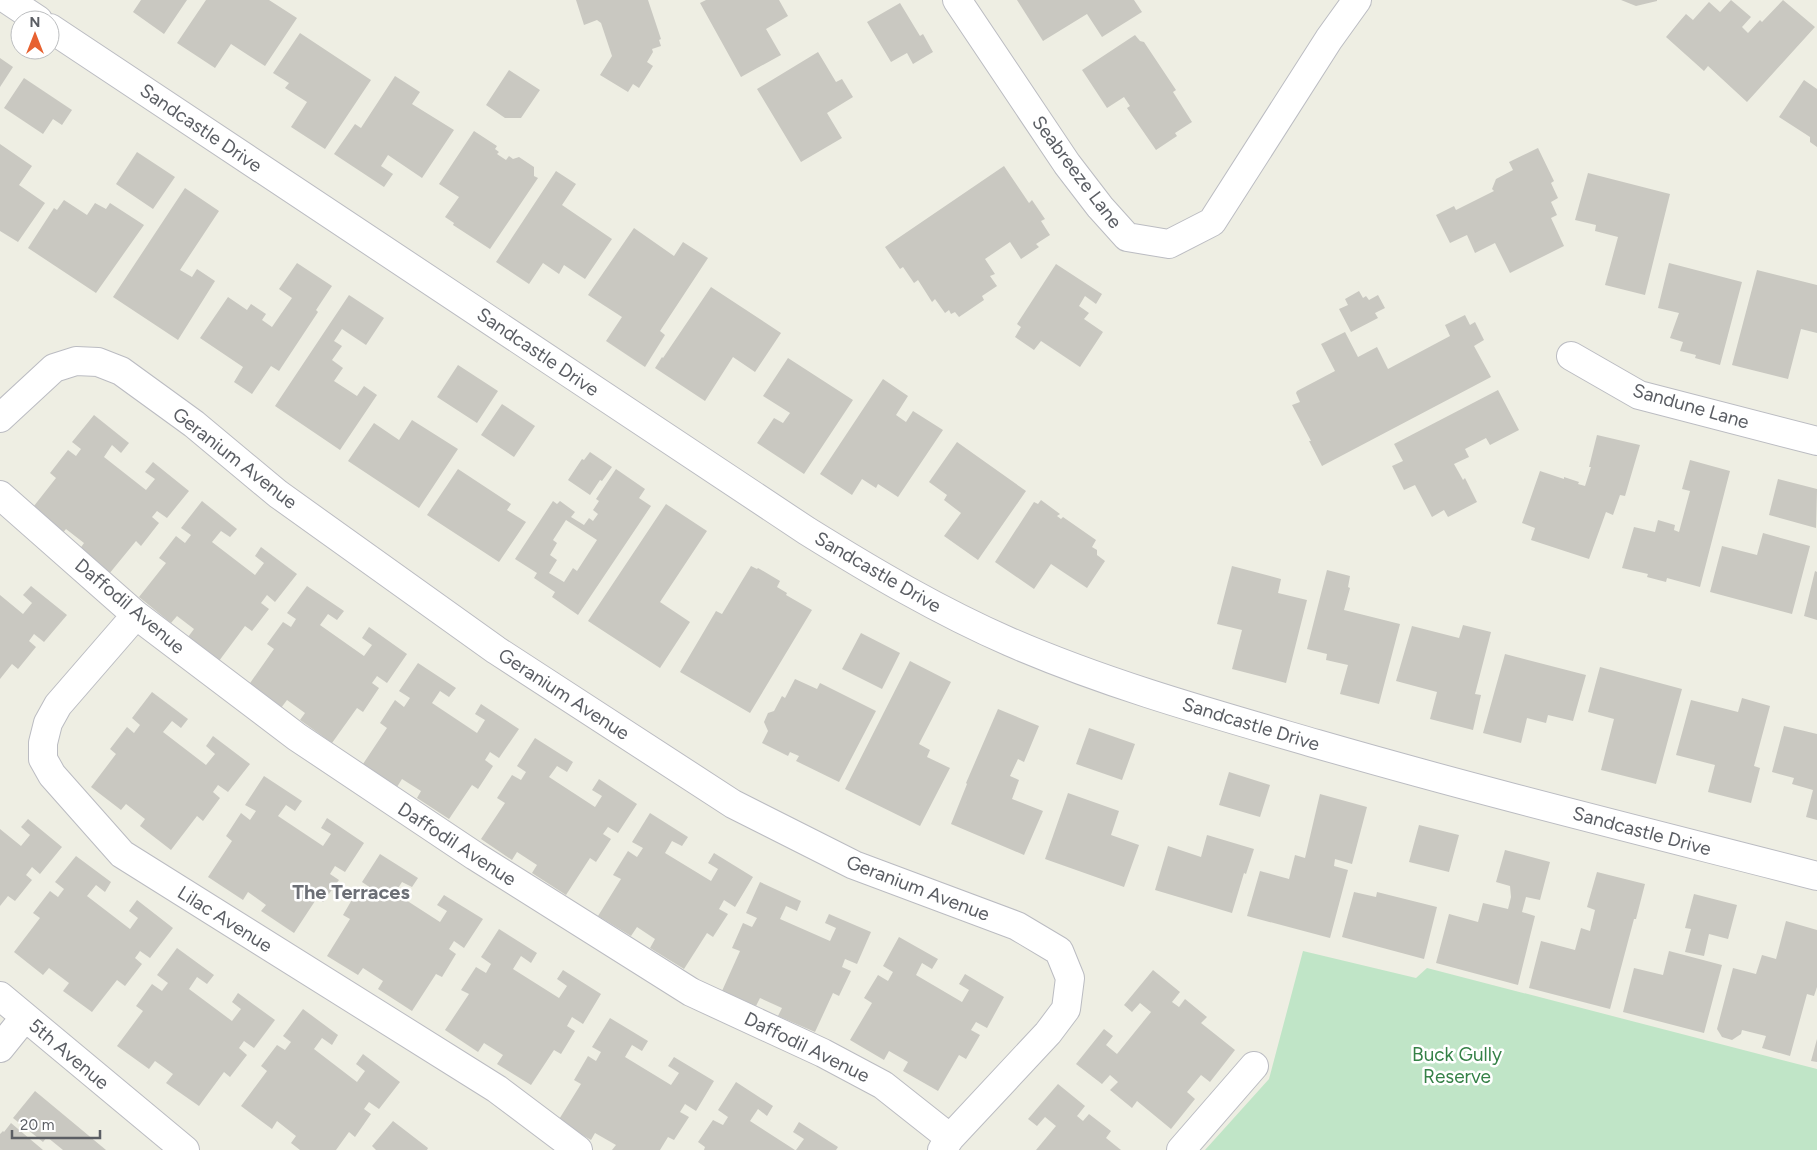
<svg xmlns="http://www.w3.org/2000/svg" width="1817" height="1150" viewBox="0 0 1817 1150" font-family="Figtree,sans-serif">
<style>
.green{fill:#c0e5c7}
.building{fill:#c9c8c1;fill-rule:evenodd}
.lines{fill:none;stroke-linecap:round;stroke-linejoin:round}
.minor-casing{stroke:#bbbcc2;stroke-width:30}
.minor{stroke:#fff;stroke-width:28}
.labels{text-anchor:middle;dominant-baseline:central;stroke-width:5;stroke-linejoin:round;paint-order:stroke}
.street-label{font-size:19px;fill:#5b5e64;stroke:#fff}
.park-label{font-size:19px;fill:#358147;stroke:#fff}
.neighbourhood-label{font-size:20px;font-weight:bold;fill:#6c6f76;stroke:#fff}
</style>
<rect width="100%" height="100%" fill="#eeeee3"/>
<path class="green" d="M1303,951L1416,978L1427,968L1817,1069V1150H1205L1269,1079Z"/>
<path class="building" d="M141,0H187L164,34L133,12Z
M206,0H269L297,18L265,66L231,44L215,68L177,43Z
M576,0H648L661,39L659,40L661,46L652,49L653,52L647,62L653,66L639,88L633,84L628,92L600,75L612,56L601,23L597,20L584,25Z
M706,0H779L788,16L766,29L781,55L741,77L700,3Z
M1017,0H1134L1142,12L1102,37L1087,14L1043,41Z
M1621,0H1657V1L1636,6Z
M1731,0L1751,17L1742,27L1748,33L1760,20L1762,22L1783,0L1815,27L1747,102L1708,66L1704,71L1666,37L1686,14L1693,20L1709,2L1720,12Z
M900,3L920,36L923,34L933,52L913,64L907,53L891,62L867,22Z
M300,33L371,80L325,149L291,127L307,102L285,88L289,83L273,73Z
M1135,35L1140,41L1144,42L1176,90L1173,92L1192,122L1175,133L1177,136L1156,150L1127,108L1130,106L1124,97L1107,108L1082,70Z
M818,52L836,82L842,79L853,97L827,113L842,138L801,162L757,89Z
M0,58L13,67L0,87Z
M509,70L540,90L521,118H505L486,105Z
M395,76L420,92L412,104L454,130L422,178L388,155L381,166L393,174L384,187L334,154L355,124L361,128Z
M24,78L72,110L62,125L53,119L43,134L4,108Z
M1804,80L1817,89V147L1810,142V137L1779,117Z
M474,131L497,146L495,149L499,152L497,154L506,160L509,156L513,159L519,157L534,167V176L538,178L490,249L453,225L454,223L445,217L459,197L439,184Z
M0,144L32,166L19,185L45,203L18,242L0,231Z
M1538,148L1554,181L1551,183L1558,198L1551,202L1557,215L1551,218L1564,246L1510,273L1495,243L1475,253L1467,235L1450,243L1436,215L1454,206L1456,210L1494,191L1492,189L1496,179L1513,170L1509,162Z
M137,152L175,177L153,209L116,184Z
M1004,166L1029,203L1032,200L1045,219L1041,221L1050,235L1036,244L1039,247L1021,259L1010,242L985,259L995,274L990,276L997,286L982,296L984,300L959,317L955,312L951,314L949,310L945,313L935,299L932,302L918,280L914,283L903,267L900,269L885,247Z
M556,171L576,184L562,205L612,239L585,279L564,265L559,274L543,263L529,284L496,262Z
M1588,173L1670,194L1645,295L1605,285L1618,237L1595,231L1596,225L1575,220Z
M185,188L219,211L180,270L192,277L197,269L215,281L178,340L113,297Z
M64,200L87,215L95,203L106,209L110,203L144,225L96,293L28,248L54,208L57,210Z
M634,228L674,256L683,242L708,258L660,331L665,335L645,367L606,341L622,317L588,295Z
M297,263L332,286L316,310L318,312L279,371L271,366L252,394L234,382L243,367L200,338L228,297L247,310L251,304L266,314L262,320L272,327L292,298L279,289Z
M1669,263L1742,282L1720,365L1695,358L1696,355L1680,351L1683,342L1670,338L1679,313L1658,308Z
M1056,264L1102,294L1096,304L1085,296L1079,306L1089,313L1084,319L1103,332L1080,367L1041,341L1034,350L1015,337L1021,327L1017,324Z
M1757,270L1817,285V333L1801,329L1788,379L1732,365Z
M711,287L781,333L755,372L733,357L705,401L655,368L662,357L663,358Z
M1359,291L1363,298L1366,296L1369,300L1378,295L1385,308L1375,313L1378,318L1351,332L1339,309L1348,305L1345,299Z
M349,295L384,318L366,345L342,329L334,341L342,346L332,360L343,368L334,381L357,396L364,386L377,395L340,450L275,406Z
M1465,315L1470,325L1475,322L1484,340L1474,346L1491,377L1322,466L1309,441H1311L1292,405L1300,402L1296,393L1297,391L1335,371L1321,344L1345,332L1358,357L1377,347L1388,369L1450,336L1445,325Z
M788,358L853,400L804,474L757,443L774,418L783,423L790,413L763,396Z
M458,365L498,391L477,423L437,397Z
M883,379L908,396L896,415L906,422L913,411L943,430L898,497L878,484L876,488L862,479L852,495L820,474Z
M1498,390L1519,430L1490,445L1486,438L1465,449L1469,457L1454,464L1463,480L1465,478L1477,502L1448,517L1444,510L1432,517L1415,485L1404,490L1392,466L1403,461L1394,444Z
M502,404L535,426L514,457L481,435Z
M94,415L129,443L121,453L112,445L104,457L146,490L155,479L145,472L153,462L189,491L167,518L157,511L152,517L159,523L141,546L136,541L109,574L79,550L84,543L66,529L61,535L30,511L56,478L50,473L68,450L76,456L81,449L72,442Z
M412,420L458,449L419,508L348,461L374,423L399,440Z
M1597,435L1640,445L1625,496L1620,495L1613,515L1606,512L1589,559L1531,540L1535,528L1522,523L1540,471L1564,479V477L1579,482L1578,484L1585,486L1591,467H1589Z
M957,442L1026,491L978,560L944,536L961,513L944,500L947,495L929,482Z
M590,452L612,467L602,481L600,480L590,495L568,480L582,459L584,460Z
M1690,460L1730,471L1700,587L1667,578L1666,582L1647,577L1648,574L1622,568L1634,527L1655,532L1658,520L1675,525L1674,530L1679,532L1690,491L1682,489Z
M458,469L511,504L507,510L526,522L499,562L427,515Z
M616,469L645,489L639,498L651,506L578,615L552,597L555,592L534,578L537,573L515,559L553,501L557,504L560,501L575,512L571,517L584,525L589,518L593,521L598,514L593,510L599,501L596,499ZM566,520L597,540L577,571L573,568L564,582L549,573L557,560L550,555L557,543L553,540Z
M1778,479L1817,489L1816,528L1769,515Z
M1041,500L1060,514L1057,516L1061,519L1063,517L1096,540L1092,547L1097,550V555L1105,561L1087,588L1051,564L1034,589L995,562L1034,502L1038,504Z
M202,501L237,529L230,537L221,531L212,542L255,575L264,563L255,556L261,547L297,574L275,602L267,595L261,603L269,609L252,631L245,626L219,661L188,637L194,629L177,616L171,623L139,597L166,563L159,558L176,536L185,543L191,535L181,528Z
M666,504L707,531L660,602L690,622L660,668L588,621Z
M1763,533L1810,546L1792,614L1710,592L1722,546L1757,555Z
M751,566L757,569L758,568L780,581L777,587L787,593L786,595L812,610L750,713L680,672L716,611L722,614Z
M1232,566L1281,579L1278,593L1307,600L1286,683L1232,669L1242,630L1217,624Z
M1327,570L1350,576L1348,587L1350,588L1344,610L1400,624L1379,704L1340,694L1348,665L1326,660L1327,654L1307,649Z
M1815,571L1817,572V620L1804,616Z
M31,586L67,615L44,642L34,634L29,641L36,647L18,669L12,664L0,679V595L23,614L32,603L23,595Z
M307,586L344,611L337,620L328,614L320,625L364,656L372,645L362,638L369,627L407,654L387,683L377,676L372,683L379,688L363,712L357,708L332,743L300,720L305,713L287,700L281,708L248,686L274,649L267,644L283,622L291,627L296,619L287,613Z
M1463,625L1491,632L1475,694L1481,695L1473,730L1430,719L1437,692L1396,681L1412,626L1459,638Z
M861,633L900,653L882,689L842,669Z
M1505,654L1586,675L1573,721L1548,715L1546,723L1527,718L1521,743L1483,733Z
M910,661L951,682L919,744L930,750L927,757L950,768L920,826L845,789Z
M418,663L456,688L449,697L440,691L432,703L477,733L485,720L475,714L481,704L519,729L499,758L490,752L485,760L493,766L478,789L472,785L449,819L417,798L421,791L402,779L397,787L363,764L387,728L380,723L395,700L404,707L410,698L399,691Z
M1600,667L1682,689L1656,784L1601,770L1614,719L1588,712Z
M795,679L817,689L820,683L876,711L839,782L796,761L799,756L790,752L788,756L762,743L768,731L764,722L768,713L774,711L782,696L785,698Z
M152,692L188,719L181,728L172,721L163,732L206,765L215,754L206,746L213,736L250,764L228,792L218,785L213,792L220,798L203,821L197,816L171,850L140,826L145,819L126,804L121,810L91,787L116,754L110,749L127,727L134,733L140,725L132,718Z
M1742,698L1770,706L1754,766L1760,768L1751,803L1708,792L1715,765L1676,755L1691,700L1738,712Z
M998,709L1039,726L1024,762L1018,759L1010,776L1019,780L1012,799L1043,811L1024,855L951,824L967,784L966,783Z
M1784,726L1817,734V820L1806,817L1813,790L1792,784L1794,778L1772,772Z
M1089,728L1135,744L1122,780L1076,764Z
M535,738L573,762L567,772L557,766L549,777L595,807L602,796L592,790L599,779L637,804L618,833L608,827L603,834L611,839L596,862L590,858L566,895L532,873L537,865L517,852L512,860L481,839L505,803L497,798L512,775L521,780L526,772L517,766Z
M1229,772L1270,785L1260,817L1219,805Z
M264,776L302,801L295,811L286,805L278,816L323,846L331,834L321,828L327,818L364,843L345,872L335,866L330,874L339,880L323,902L317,898L294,933L261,911L266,905L248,892L243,900L208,877L232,841L226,836L241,813L250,820L256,811L245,805Z
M1068,793L1119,811L1111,835L1139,845L1124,887L1045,859Z
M1320,794L1367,807L1352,864L1335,859L1334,866L1348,870L1330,938L1247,916L1260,871L1289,879L1295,855L1305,858Z
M650,813L688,837L682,846L672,841L665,853L711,881L718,869L708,863L714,853L753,877L735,907L724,900L719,909L728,914L713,937L707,933L684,969L650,948L655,939L637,927L631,936L598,916L621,879L613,875L628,851L637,857L643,848L632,842Z
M28,819L62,847L40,874L32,867L26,875L32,880L15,901L8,896L0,906V829L21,846L30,835L21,827Z
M1419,825L1459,835L1449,872L1409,862Z
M1207,835L1254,849L1246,874L1244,873L1232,913L1155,890L1168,846L1201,857Z
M1505,850L1550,862L1540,900L1526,897L1522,912L1535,916L1518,985L1436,963L1449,914L1478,922L1483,903L1508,909L1511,897L1510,886L1496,882Z
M380,854L418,878L412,887L402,882L395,893L440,922L447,911L437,905L444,895L483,919L464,948L454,941L449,949L456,954L442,977L436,974L412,1011L378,989L383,981L363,968L358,975L327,956L350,919L343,915L357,891L366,897L371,888L362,882Z
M76,856L111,882L105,892L96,885L87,896L130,929L138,918L129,911L137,900L173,928L150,958L140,951L135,958L142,964L125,986L117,980L92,1012L63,991L69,983L49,968L43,975L14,952L40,918L33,913L50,891L58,897L64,889L55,882Z
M1597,872L1645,884L1636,919H1634L1610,1009L1529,988L1541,941L1575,950L1581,928L1590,931L1595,910L1587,907Z
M760,882L801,901L797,911L786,906L780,919L830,941L836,928L825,923L829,914L871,932L857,964L845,959L842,967L851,971L839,996L833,993L815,1032L778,1016L782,1008L760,998L756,1006L722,991L740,951L732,948L743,923L752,927L757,918L746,913Z
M1354,892L1376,897L1377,892L1437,907L1424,959L1342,937Z
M1694,894L1737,905L1728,939L1709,934L1704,956L1685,952L1691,929L1685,928Z
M1786,921L1817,930V987L1814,996L1807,994L1790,1056L1762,1048L1766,1036L1742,1030L1741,1034L1732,1040L1722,1037L1717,1029L1733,968L1756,974L1762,955L1776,959Z
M499,929L537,953L531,963L521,956L513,969L559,998L567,986L557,979L563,970L601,994L583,1024L572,1017L567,1026L575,1031L561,1054L554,1050L531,1085L497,1064L503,1055L484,1043L478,1052L445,1030L469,994L461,990L476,967L486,973L491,964L481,957Z
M899,937L938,959L932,969L922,963L916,975L962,1002L969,990L959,984L965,974L1004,997L987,1028L976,1022L971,1030L980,1035L966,1059L959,1055L938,1091L903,1071L908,1062L889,1051L884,1060L850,1040L872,1003L864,998L878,975L888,981L893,972L883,966Z
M177,948L214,975L207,984L197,977L189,989L232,1021L241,1009L232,1002L238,993L275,1020L254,1048L244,1041L239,1048L247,1055L230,1077L224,1072L199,1106L166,1083L173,1074L155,1061L149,1069L117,1046L143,1011L136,1006L152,984L162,991L168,983L157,975Z
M1669,951L1722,965L1704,1033L1623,1012L1634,968L1663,975Z
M1153,970L1180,992L1172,1002L1179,1007L1185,999L1207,1017L1201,1023L1235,1050L1210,1082L1201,1075L1187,1092L1195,1099L1171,1129L1137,1101L1132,1108L1110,1090L1118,1082L1110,1075L1102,1084L1076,1064L1104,1029L1113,1036L1106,1045L1117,1054L1151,1012L1140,1003L1132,1012L1124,1005Z
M303,1009L338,1035L332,1045L322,1038L314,1049L357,1082L365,1071L356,1064L363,1054L400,1082L379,1109L369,1102L364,1109L371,1114L355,1137L349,1132L336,1150H300L291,1143L296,1136L277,1121L272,1129L241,1106L267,1071L261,1066L277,1045L285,1050L291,1042L283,1036Z
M610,1018L648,1041L642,1051L632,1045L625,1057L671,1085L679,1073L668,1066L674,1057L714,1081L696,1111L685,1104L680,1112L689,1117L674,1140L668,1137L660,1150H612L616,1145L595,1133L591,1140L558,1121L581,1084L574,1080L588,1056L596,1061L601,1052L592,1047Z
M1817,1039V1062L1811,1061Z
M736,1082L773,1106L767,1116L758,1109L750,1121L795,1150H704L705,1147L698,1142L713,1120L723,1125L728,1117L718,1110Z
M1058,1084L1085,1106L1077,1116L1083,1121L1089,1114L1111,1131L1106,1138L1121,1150H1036L1056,1126L1045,1117L1037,1126L1028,1119Z
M35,1091L106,1150H63L47,1137L43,1142L13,1118Z
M393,1121L428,1148L427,1150H376L372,1146Z
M799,1122L838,1147L836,1150H796L804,1139L793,1132Z
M11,1123L43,1150H0V1134L3,1131L4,1132Z"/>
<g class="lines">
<g class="minor-casing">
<path id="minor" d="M8,0L38,20
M957,0L1067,164L1100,207L1127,237L1169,244L1212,222L1329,39L1357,0
M50,28L807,531C873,572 939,611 1010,642C1109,685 1214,714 1317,744C1483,792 1650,833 1817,876
M1571,356L1639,395L1817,441
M0,418L54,368L76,361L98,362L121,371L194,424L278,494L496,650L733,804L854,865L1017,926L1059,951L1070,978L1066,1009L1048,1033L950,1138L942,1150
M0,495L136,615L297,737L475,856L691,992L823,1053L883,1085L950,1138
M136,615L58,705L48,723L43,743V759L52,775L122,854L497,1089L578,1150
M0,996L185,1150
M0,1048L25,1017
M1181,1150L1254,1066"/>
</g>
<use href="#minor" class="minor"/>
</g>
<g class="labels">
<g class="street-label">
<text transform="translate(201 128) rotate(34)">Sandcastle Drive</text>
<text transform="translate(1077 172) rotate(53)">Seabreeze Lane</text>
<text transform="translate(538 352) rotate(34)">Sandcastle Drive</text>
<text transform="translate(1691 406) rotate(16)">Sandune Lane</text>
<text transform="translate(235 458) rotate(38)">Geranium Avenue</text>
<text transform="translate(878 572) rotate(30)">Sandcastle Drive</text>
<text transform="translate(130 606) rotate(40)">Daffodil Avenue</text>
<text transform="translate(564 694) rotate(33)">Geranium Avenue</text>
<text transform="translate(1251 724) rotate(17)">Sandcastle Drive</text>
<text transform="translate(1642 831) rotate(15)">Sandcastle Drive</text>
<text transform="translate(457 844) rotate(33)">Daffodil Avenue</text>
<text transform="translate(918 888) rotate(21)">Geranium Avenue</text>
<text transform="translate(225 919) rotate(32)">Lilac Avenue</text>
<text transform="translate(807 1047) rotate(26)">Daffodil Avenue</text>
<text transform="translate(69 1054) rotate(40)">5th Avenue</text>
</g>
<g class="park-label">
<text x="1457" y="1054">Buck Gully<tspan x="1457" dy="22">Reserve</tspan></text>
</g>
<g class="neighbourhood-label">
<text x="351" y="892">The Terraces</text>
</g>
</g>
<g transform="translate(35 35)"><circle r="24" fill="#ffffff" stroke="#bdbfc1"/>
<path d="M0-4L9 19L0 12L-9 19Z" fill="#e76130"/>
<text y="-8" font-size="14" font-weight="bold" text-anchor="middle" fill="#5b5e64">N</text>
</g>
<path d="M12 1130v8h88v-8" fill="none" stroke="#5b5e64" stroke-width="2.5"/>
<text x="20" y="1130" font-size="15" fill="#5b5e64" stroke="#ffffff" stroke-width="4" paint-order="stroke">20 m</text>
</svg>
